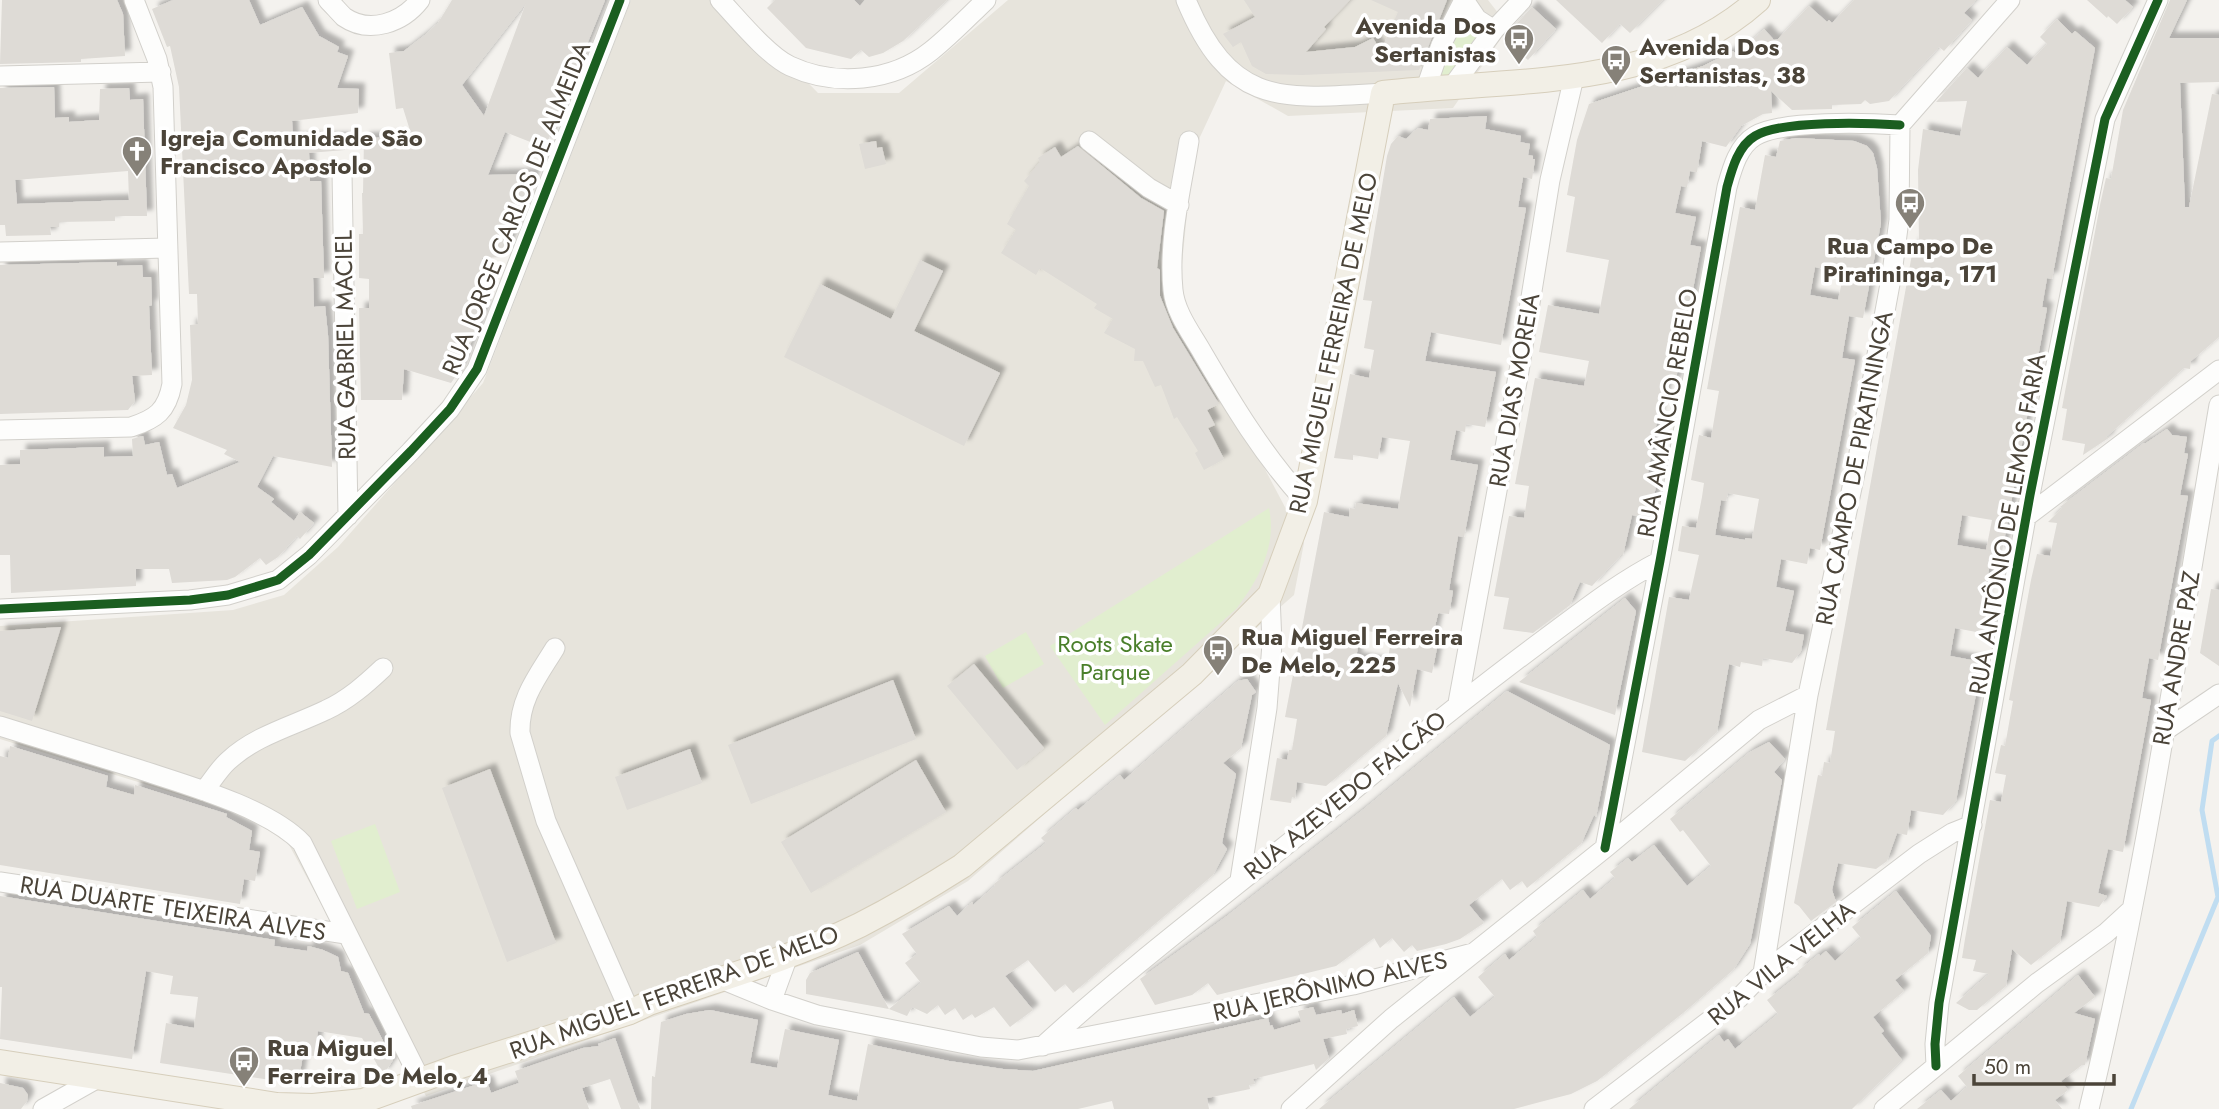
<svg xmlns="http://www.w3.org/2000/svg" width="2219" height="1109" viewBox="0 0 2219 1109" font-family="Jost,sans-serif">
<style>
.residential{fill:#e7e4dc}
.green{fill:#e1eecf}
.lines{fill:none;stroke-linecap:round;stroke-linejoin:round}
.stream{stroke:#c0ddf1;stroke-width:5}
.building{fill:#dedbd6;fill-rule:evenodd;filter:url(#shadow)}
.minor-casing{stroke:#d2d0cb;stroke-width:21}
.major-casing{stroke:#d6cebb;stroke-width:26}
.minor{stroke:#fdfdfc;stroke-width:19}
.major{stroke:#f2efe6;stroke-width:24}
.cycleway-casing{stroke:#fff;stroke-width:13}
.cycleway{stroke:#1b5e20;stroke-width:9}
.labels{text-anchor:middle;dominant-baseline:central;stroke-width:7;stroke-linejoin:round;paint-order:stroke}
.poi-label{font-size:24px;font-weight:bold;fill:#4b4439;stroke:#fff;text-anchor:start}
.street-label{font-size:24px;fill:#4b4439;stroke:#fff}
.park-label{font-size:24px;fill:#4a7f2a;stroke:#fff}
</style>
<defs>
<filter id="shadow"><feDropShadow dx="6" dy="-6" stdDeviation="2" flood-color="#0004"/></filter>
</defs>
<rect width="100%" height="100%" fill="#f4f2ee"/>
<path class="residential" d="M631,0H727L818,93H899L1008,0H1488L1509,27L1453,108L1288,116L1226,81L1193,152L1178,305L1304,543L1294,595L968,881L860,945L426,1096L288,843L244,815L0,739V626L233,610L284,595L338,547L483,383Z"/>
<path class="green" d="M1467,18L1481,33L1454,75L1444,77L1438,72L1462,19Z
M1269,508C1277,546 1259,579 1236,609L1105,725L1050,646Z
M1026,632L1044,664L1003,688L985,656Z
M375,824L400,892L357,909L331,841Z"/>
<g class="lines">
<path class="stream" d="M2131,1109L2218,897L2202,810L2212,741L2219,736"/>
</g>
<path class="building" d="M2,0H117L123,14L125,56L81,59V62L0,64Z
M173,0H249L260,25L302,7L319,36L339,47L337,52L348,56L337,88L359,89L358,113L292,121L293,139L345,138V150L309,153L310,181H321L324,278H313L314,307L325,306L328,335L332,467L273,456L257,487L274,499L271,502L294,521L300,512L314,523L300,539L297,536L278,557L266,565L260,558L235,577L227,580L172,583L169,569H136V586L11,593L10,555H0V465L20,464V450L104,447V457L133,456L132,439L143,436L145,445L159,442L167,475L172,474L177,488L240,462L224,454L227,450L173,428L186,405L192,380L190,325L198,324L197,294H189L179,87L170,46L167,47L152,9Z
M452,0H605L547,143L539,140L538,145L505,132L488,175L535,174L504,257L482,258L484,310L460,370L451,383L404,369L402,400H361L359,308H369V279L359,278V234H363L362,193H363L364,138L412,137L403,108L396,109L389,53L404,51L425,35L438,23ZM526,3L484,116L462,85Z
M775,0H854L860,6L865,0H947L903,41L883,53L869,57L861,50L851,59L806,48L767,8Z
M1244,0H1350L1324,27L1326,29L1306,52L1355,47L1373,38L1381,51L1398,12L1371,0H1447L1419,70L1302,75L1266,74L1252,66L1241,42L1233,47L1223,34L1255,17Z
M1556,0H1663L1630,33L1620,24L1602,43Z
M1854,0H1976L1964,13L1972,20L1944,51L1939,47L1889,101L1870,104L1865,100L1861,104L1832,105V109L1792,110L1771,91L1772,113L1763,114L1741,126L1726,147L1702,141L1697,172L1690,171L1687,187L1681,186L1675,213L1696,217L1690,245L1701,247L1675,384L1667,382L1663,402L1661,401L1659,409L1648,473L1658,475L1650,518L1632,515L1623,555H1621L1592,586L1580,582L1570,605L1533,633L1503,629L1509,598L1494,596L1509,516L1524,518L1529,486L1515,484L1535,378L1584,386L1589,361L1539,352L1548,305L1599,314L1609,260L1566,252L1575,197L1567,195L1577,140L1589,104L1703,66L1733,51L1737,55L1764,29L1774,40L1778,39L1809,6L1827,22L1829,20L1832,23Z
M2087,0H2125L2133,7L2117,24L2108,16L2107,18Z
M2170,0H2187L2169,38H2219V82L2180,83L2185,207H2189L2212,94L2219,95V337L2191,361L2190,369L2184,368L2106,437H2110L2083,455L2085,444L2062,440L2067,409L2062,408L2100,205L2106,178L2111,179L2123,110Z
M1532,7L1556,29L1528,60L1504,38Z
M2057,19L2072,34L2075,31L2095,48L2052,279L2047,278L2042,307L2047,308L2002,552L1986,550L1992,520L1962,515L1957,545L1992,551L1983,605L1992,607L1987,634L1955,628L1950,656L1982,662L1956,801L1943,815L1911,810L1907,835L1897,833L1887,861L1876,869L1838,863L1832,890L1836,902L1811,921L1799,906L1794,903L1818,775L1822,776L1824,762L1830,763L1835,731L1826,730L1914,243L1919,244L1918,170L1923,129L1960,136L1967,101L1936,102L1967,68L1978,78L2007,47L2027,65L2047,44L2040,37Z
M54,87L55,118L69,117V122L99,120L100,89L129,88L130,100L143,99L147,216H115V221L59,222V227H50L51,235L6,236L5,225H0V88ZM128,171L129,200L17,204L15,180Z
M1487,116L1485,129L1521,136L1520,142L1530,144L1528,155L1533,156V159H1535L1532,179L1523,177L1518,207L1526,208L1501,345L1431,332L1425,361L1496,372L1485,427L1466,424L1465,432L1456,430L1450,460L1478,465L1464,537L1458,536L1449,590L1453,591L1449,614L1439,613L1438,614L1430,647L1437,648L1432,673L1417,669L1410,707L1398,683L1386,736L1326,786L1297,782L1295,798L1292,797L1291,803L1270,800L1277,758L1287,760L1289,750H1292L1297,719L1285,717L1324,512L1349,517L1350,508L1355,509L1356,503L1398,509L1410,441L1382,437L1378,459L1353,455V460L1334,458L1350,374L1369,378L1374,350L1364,348L1372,301L1363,300L1387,156L1391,144L1398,136L1406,139L1418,128L1428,130L1430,119ZM1361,630L1392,635L1387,664L1356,658Z
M1796,138L1854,141L1867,146L1873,153L1877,168L1881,223L1863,318L1849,316L1842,358L1855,360L1820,550L1810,548L1807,564L1781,559L1776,587L1794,591L1785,631L1804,635L1801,651L1792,663L1763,658L1762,666L1741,662L1740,667L1729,664L1717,732L1685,761L1642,752L1669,597L1689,600L1699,555L1678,551L1682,526L1696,528L1702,497L1704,483L1691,480L1699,435L1711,438L1719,391L1707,389L1740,207L1755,210L1765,155L1776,157L1780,141ZM1815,267L1844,273L1838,300L1810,295ZM1728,493L1759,499L1752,539L1745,538V540L1715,535L1721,500L1726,501Z
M876,141L877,148L882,147L886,164L865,169L859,144Z
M1078,146L1141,198L1164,211L1157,268L1160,270V296L1173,328L1219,404L1207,410L1215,425L1208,428L1224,459L1204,470L1195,453L1198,451L1180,422L1177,417L1174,419L1161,385L1155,387L1143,361H1134L1135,349L1104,333L1113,319L1094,308L1097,304L1040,268L1036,275L1001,253L1016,230L1007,224L1029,186L1024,181L1040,162L1038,158L1055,147L1061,157Z
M920,260L943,271L914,331L1000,373L964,446L784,357L820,284L891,319Z
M117,262V266L142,265L143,277H151L152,305L149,306L152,375L132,376L135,401L128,410L0,414V265Z
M2167,429L2172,435L2187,437L2184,453L2188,454L2180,495L2188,496L2158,660L2149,658L2142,698L2151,700L2123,852L2108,849L2098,893L2107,896L2099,907L2067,901L2060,942L2031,965L2012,949L2006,986L1977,1010H1969L1956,1003L1989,974L1973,971L1976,960L1962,958L1965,939L1990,800L2001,802L2006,775L1995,773L2001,745L2005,746L2013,701L2009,700L2031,580L2037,554L2050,556L2057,523L2048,522L2062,508L2060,507L2144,443H2146Z
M2211,589L2219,590V666L2200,653Z
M1625,598L1636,611L1615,715L1519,682Z
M61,627L32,721L0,711V631Z
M974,664L1044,748L1017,770L947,686Z
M1247,679L1256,692L1252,695L1241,748L1223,763L1236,774L1222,843L1227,849L1213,875L1073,993L1065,984L1055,992L1028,960L1005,976L1033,1010L1010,1027L994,1007L975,1018L972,1014L963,1020L955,1008L945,1015L938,1005L927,1014L912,1007L907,1016L889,1009L921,983L905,963L917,954L902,934L949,906L957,916L972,902L973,905L995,886L994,884L1046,843L1041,838L1076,808L1078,810L1120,775L1124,780L1238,681Z
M893,680L916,739L751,804L728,745Z
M1507,691L1610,745L1596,817L1594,815L1581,844L1527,888L1522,881L1510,890L1502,879L1469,905L1484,923L1460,939L1446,944L1417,951L1412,945L1404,952L1392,938L1380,948L1374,938L1336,966L1217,995L1208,983L1192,995L1155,1005L1140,979L1227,916L1364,809Z
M1769,742L1785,759L1774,772L1782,780L1750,944L1733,970L1683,1013L1597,1081L1571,1094L1540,1102L1514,1109H1319L1454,997L1470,1017L1495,997L1478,977L1505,954L1509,960L1537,937L1533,931L1583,890L1590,899L1615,878L1610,872L1628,858L1632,862L1654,845L1687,886L1711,866L1683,830L1680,832L1670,819L1750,752Z
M10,746L108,776L106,787L134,795L135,785L227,814L226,817L252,831L249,850L260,852L255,881L244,879L240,904L0,865V756L8,758Z
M690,749L702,783L627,810L615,777Z
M916,760L946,812L811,893L781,842Z
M490,769L556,943L507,962L442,788Z
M1896,891L1931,936L1928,953L1895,980L1904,991L1873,1017L1884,1031L1881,1033L1902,1060L1852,1109H1629L1719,1035L1724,1042L1728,1039L1735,1049L1778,1014L1767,1000L1800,974L1798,971L1819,954L1820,956L1826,951L1835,961L1861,938L1852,927Z
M0,896L275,940L274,946L307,951L308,946L323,950L338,957L341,971L348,973L364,1013L369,1014L393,1060L383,1075L362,1038L318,1031L314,1056L303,1055L299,1078L291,1077L290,1083L160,1063L166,1023L194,1028L198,997L170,994L173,976L146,971L132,1059L0,1039L2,987H0Z
M858,952L889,1009L806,994V980L810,973Z
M2078,975L2095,997L2074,1013L2095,1019L2085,1065H2082L2061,1081L2068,1090L2055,1100L2062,1109H1917L1941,1090L1951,1101L1967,1087L1958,1076Z
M1313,1007L1316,1015L1341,1010L1342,1014L1354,1010L1358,1026L1346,1029L1347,1034L1323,1039L1329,1058L1316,1070L1314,1064L1253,1079L1255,1084L1249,1085L1250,1089L1207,1098L1209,1109H1114L1112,1101L1078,1109H651L652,1076L655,1077L661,1022L686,1014L710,1010L758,1020L750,1063L777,1068L785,1029L839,1040L828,1095L857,1101L868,1044L949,1061L1003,1069L1033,1071L1268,1018L1270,1026L1272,1025L1274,1030L1301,1022L1298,1011Z
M615,1038L640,1109H621L610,1079L582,1088L589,1109H412L411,1106L487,1081L491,1093L519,1083L515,1071L583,1048L599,1046L598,1044Z
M0,1083L23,1088L28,1095L27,1101L21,1109H0Z"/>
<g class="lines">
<g class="minor-casing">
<path id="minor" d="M328,0C333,5 339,12 344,17C370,35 403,22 420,0
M720,0C737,18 768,56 790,66C835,87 892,82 931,51C951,35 968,17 986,0
M1186,0C1231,108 1281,99 1383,93
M1464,0L1477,19L1494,30
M0,76L161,72
M1452,87L1494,30L1522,0
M1426,88L1441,45L1464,0
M1089,141L1149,188L1179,205
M1189,141C1181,190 1168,241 1173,290C1175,312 1191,333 1202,352C1233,405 1263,455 1305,501
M342,173L348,516
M0,252L167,248
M0,430L131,427C156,419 167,411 172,384L163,87L157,59L134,0
M2026,517L2219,370
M0,609L190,600L228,595L278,580L309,555L411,451L450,409L477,369L620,0
M555,648C538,676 519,699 520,733L546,821L630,1012
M1458,703L1519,371L1550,180L1574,77
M0,726C46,740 92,755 138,769C186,785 267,807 302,843L421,1081
M2163,732L2219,694
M204,791C212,781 219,769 228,761C256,735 293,726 326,710C348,700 366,684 383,668
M1605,848L1660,561L1727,187C1732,169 1738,146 1755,136C1781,120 1868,123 1900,125
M1240,880L1267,708L1272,644L1270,595
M0,882L346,934
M1763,973L1808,695L1857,464L1892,273L1899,220L1900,125L2010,0
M721,979L772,1000L817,1015L981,1047L1018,1050L1353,985L1473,953
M772,1000L788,956
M1043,1046C1137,960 1240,884 1338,803C1405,747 1472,693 1542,641C1580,613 1617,583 1660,561
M1936,1066L1935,1044L1939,1003L2030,495L2105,119L2158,0
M43,1109L98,1078
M1291,1109L1391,1019L1605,848L1759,720L1808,695
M1594,1109L1739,998L1763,973L1919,854L1952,833L1972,825
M1884,1109L2037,983L2106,933L2130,911
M2089,1109C2145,877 2179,640 2219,405"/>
</g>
<g class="major-casing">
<path id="major" d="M0,1062L277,1105L313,1106L363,1101L454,1068L630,1012L649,1003C720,979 793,958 860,925C895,907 929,887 962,866L1192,674L1270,595L1305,501L1383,93C1511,78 1656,92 1758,0"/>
</g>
<use href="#minor" class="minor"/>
<use href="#major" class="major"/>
<g class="cycleway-casing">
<path id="cycleway" d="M0,609L190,600L228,595L278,580L309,555L411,451L450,409L477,369L620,0
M1605,848L1660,561L1727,187C1732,169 1738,146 1755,136C1781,120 1868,123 1900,125
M1936,1066L1935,1044L1939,1003L2030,495L2105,119L2158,0"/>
</g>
<use href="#cycleway" class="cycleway"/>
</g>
<defs>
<g id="bus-pin" transform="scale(1.575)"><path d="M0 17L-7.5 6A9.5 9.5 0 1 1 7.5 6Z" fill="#868178" stroke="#fff"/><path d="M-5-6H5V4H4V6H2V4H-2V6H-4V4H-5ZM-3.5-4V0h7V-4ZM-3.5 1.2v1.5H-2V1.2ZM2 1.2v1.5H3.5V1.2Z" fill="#fff"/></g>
<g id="church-pin" transform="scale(1.575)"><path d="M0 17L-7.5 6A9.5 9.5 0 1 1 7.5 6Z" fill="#868178" stroke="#fff"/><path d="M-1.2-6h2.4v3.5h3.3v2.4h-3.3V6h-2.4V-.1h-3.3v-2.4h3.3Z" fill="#fff"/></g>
</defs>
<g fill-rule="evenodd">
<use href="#bus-pin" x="1519" y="39"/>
<use href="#bus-pin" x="1616" y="60"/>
<use href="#church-pin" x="137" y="151"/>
<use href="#bus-pin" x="1910" y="203"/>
<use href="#bus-pin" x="1218" y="650"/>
<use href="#bus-pin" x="244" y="1061"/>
</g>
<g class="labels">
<g class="poi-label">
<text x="1496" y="25" text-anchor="end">Avenida Dos<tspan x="1496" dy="28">Sertanistas</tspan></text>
<text x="1639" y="46">Avenida Dos<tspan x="1639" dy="28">Sertanistas, 38</tspan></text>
<text x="160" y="137">Igreja Comunidade São<tspan x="160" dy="28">Francisco Apostolo</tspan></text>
<text x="1910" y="245" text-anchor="middle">Rua Campo De<tspan x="1910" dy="28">Piratininga, 171</tspan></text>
<text x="1241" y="636">Rua Miguel Ferreira<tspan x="1241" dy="28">De Melo, 225</tspan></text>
<text x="267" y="1047">Rua Miguel<tspan x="267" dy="28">Ferreira De Melo, 4</tspan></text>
</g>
<g class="street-label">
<text transform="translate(516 208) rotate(-68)">RUA JORGE CARLOS DE ALMEIDA</text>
<text transform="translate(1333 343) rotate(-78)">RUA MIGUEL FERREIRA DE MELO</text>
<text transform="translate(345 345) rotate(-91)">RUA GABRIEL MACIEL</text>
<text transform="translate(1514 390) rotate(-80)">RUA DIAS MOREIA</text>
<text transform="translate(1667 413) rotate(-80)">RUA AMÂNCIO REBELO</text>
<text transform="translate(1854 468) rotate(-79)">RUA CAMPO DE PIRATININGA</text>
<text transform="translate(2007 524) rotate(-80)">RUA ANTÔNIO DE LEMOS FARIA</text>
<text transform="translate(2176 658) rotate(-80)">RUA ANDRE PAZ</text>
<text transform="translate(1345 795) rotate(-39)">RUA AZEVEDO FALCÃO</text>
<text transform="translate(173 908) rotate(9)">RUA DUARTE TEIXEIRA ALVES</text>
<text transform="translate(1781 963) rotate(-39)">RUA VILA VELHA</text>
<text transform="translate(1330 986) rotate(-13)">RUA JERÔNIMO ALVES</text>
<text transform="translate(674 992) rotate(-20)">RUA MIGUEL FERREIRA DE MELO</text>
</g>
<g class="park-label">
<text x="1115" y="643">Roots Skate<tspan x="1115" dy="28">Parque</tspan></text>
</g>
</g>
<path d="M1974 1074v10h140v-10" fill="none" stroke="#4b4439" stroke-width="3.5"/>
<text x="1984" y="1074" font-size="21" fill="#4b4439" stroke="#ffffff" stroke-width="5" paint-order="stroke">50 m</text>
</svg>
